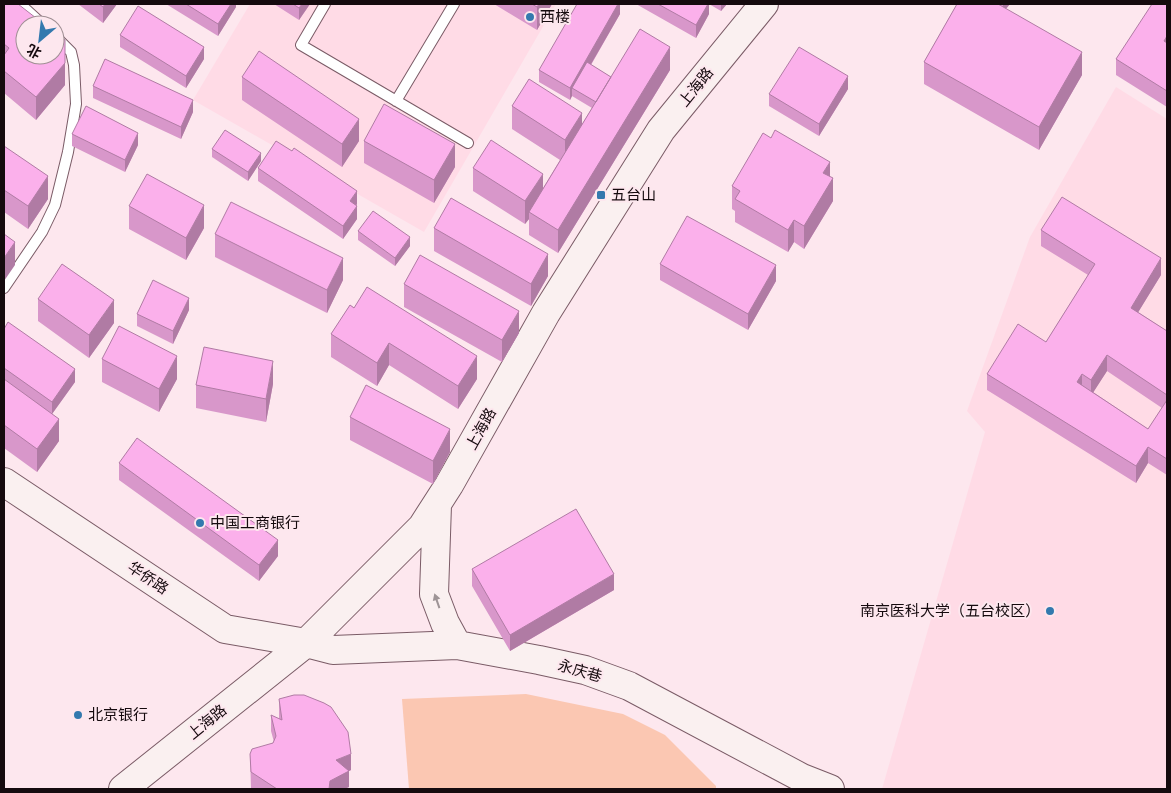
<svg xmlns="http://www.w3.org/2000/svg" width="1171" height="793" viewBox="0 0 1171 793" font-family="Bitter,'Noto Sans SC',serif">
<style>
.built{fill:#ffdbe6}
.green{fill:#fbc7b2}
.lines{fill:none;stroke-linecap:round;stroke-linejoin:round}
.lane-casing{stroke:#7a5b66;stroke-width:12}
.secondary-casing{stroke:#7a5b66;stroke-width:30}
.lane{stroke:#fff;stroke-width:10}
.secondary{stroke:#faf0f0;stroke-width:28}
.wall{fill:#d897ca;fill-rule:evenodd}
.shaded-wall{fill:#b07ba4}
.building{fill:#fbb0eb;stroke:#b07ba4}
.oneway{fill:#9e9496}
.poi-dot{fill:#3379ae;stroke:#fde7ee;stroke-width:2}
.labels{text-anchor:middle;dominant-baseline:central;stroke-width:4;stroke-linejoin:round;paint-order:stroke}
.poi-label{font-size:15px;fill:#150a0e;stroke:#fde7ee;text-anchor:start}
.street-label{font-size:15px;fill:#150a0e;stroke:#fde7ee}
</style>
<rect width="100%" height="100%" fill="#fde7ee"/>
<path class="built" d="M250,4H556L424,232L193,100Z
M1116,87L1167,119V789H882L985,432L967,411L1030,237Z"/>
<path class="green" d="M526,694L623,714L665,735L716,786V789H409L402,699Z"/>
<g class="lines">
<g class="lane-casing">
<path id="lane" d="M20,4L43,25
M325,4L301,45L468,143
M396,101L454,4
M4,288L42,232L55,205L68,152L76,104L74,65L71,52L55,36"/>
</g>
<g class="secondary-casing">
<path id="secondary" d="M4,482L225,629L306,643L333,650L457,645L539,660L585,670L629,686L802,778L830,789
M437,505L434,594L445,623L457,645
M123,789L306,643L422,527L449,485L546,313L661,130L764,4"/>
</g>
<use href="#lane" class="lane"/>
<use href="#secondary" class="secondary"/>
</g>
<path class="wall" d="M4,4L65,40V85L36,120L4,93Z
M78,4H117L103,23Z
M166,4H236V7L218,36Z
M274,4H310L299,20Z
M494,4H552L537,30Z
M620,4V14L591,65L611,77L670,70L558,253L529,235V219L525,224L473,191V168L543,188L560,160L512,129V106L582,124L592,108L572,96L570,100L539,82V70Z
M636,4H727L721,11L709,4V14L696,38Z
M957,4H1010L1006,9L1082,75L1039,150L924,84V62Z
M1167,4V107L1116,75V59Z
M120,35L204,59L186,88L120,47Z
M242,77L359,141L342,167L242,100Z
M93,86L193,112L181,139L93,98Z
M848,89L819,136L769,106V94Z
M72,134L138,145L125,172L72,146Z
M364,141L455,167L434,203L364,163Z
M4,146L48,199L28,229L4,212Z
M212,149L261,161L248,181L212,157Z
M258,168L357,204L356,206L357,219L343,239L258,181Z
M830,177L833,201L804,249L794,242L788,252L735,222V211L732,209V186Z
M129,206L204,228L186,260L129,229Z
M434,228L548,276L531,306L434,251Z
M1041,230L1161,275L1138,312L1167,331V475L1148,463L1136,483L987,390V374L1046,342L1088,275L1041,246ZM1107,371L1162,408L1148,429L1093,392Z
M358,231L410,246L395,266L358,240Z
M215,234L343,280L327,313L215,257Z
M660,264L776,281L748,330L660,280Z
M404,284L519,333L502,362L404,307Z
M38,299L114,323L89,358L38,321Z
M350,305L477,379L458,409L389,365L377,386L331,357V334Z
M189,310L173,344L137,326V314Z
M4,329L75,382L52,414L59,441L37,472L4,448Z
M102,359L177,379L159,412L102,382Z
M273,384L266,422L196,408V385Z
M350,417L450,452L433,484L350,440Z
M119,463L278,556L259,581L119,480Z
M1167,484V504L1166,503V486Z
M472,569L614,590L510,651L472,586Z
M279,699L351,770L349,771V787L344,789H252L251,788L250,754L273,743L274,742L271,731V715L279,719Z"/>
<path class="shaded-wall" d="M105,4H117L103,23V7Z
M231,4H236V7L218,36V24Z
M302,4H310L299,20V8Z
M539,4H552L537,30V7Z
M618,4H620V14L576,90L572,88V96L570,100V88Z
M708,4H709V14L696,38V25Z
M721,4H727L721,11Z
M1003,4H1010L1003,12Z
M1167,36V52L1164,41Z
M204,47V59L186,88V76Z
M670,47V70L558,253V230Z
M1082,52V75L1039,150V127Z
M65,63V85L36,120V97Z
M848,76V89L819,136V124Z
M193,100V112L181,139V127Z
M582,113V136L565,163V140Z
M359,119V141L342,167V144Z
M138,133V145L125,172V160Z
M455,144V167L434,203V180Z
M261,153V161L248,181V172Z
M830,162V183L833,178V201L804,249V226L823,173Z
M543,174V196L529,212V219L525,224V201Z
M48,176V199L28,229V206Z
M357,191V204L350,214V201Z
M204,205V228L186,260V238Z
M357,206V219L343,239V226Z
M794,220V242L788,252V230Z
M410,237V246L395,266V258Z
M15,242V265L4,281V258Z
M548,254V276L531,306V284Z
M343,258V280L327,313V290Z
M1161,258V275L1131,324V308Z
M776,265V281L748,330V314Z
M189,298V310L173,344V331Z
M114,300V323L89,358V335Z
M519,311V333L502,362V340Z
M389,343V365L377,386V363Z
M1107,355V371L1091,396V380Z
M177,356V379L159,412V389Z
M477,356V379L458,409V386Z
M273,361V384L266,422V399Z
M75,369V382L52,414V402Z
M1082,374V390L1077,382Z
M59,419V441L37,472V449Z
M450,429V452L433,484V461Z
M1148,447V463L1136,483V466Z
M278,540V556L259,581V565Z
M614,574V590L510,651V635Z
M351,754V770L349,771V787L344,789H329L330,781L336,760Z"/>
<path class="building" d="M4,4H18L45,25H25V55H55V33L65,40V63L36,97L4,71V55L9,48L4,44Z
M99,4H105L103,7Z
M186,4H231L218,24Z
M293,4H302L299,8Z
M532,4H539L537,7Z
M577,4H618L570,88L539,70Z
M658,4H708L696,25Z
M957,4H998L1082,52L1039,127L924,62Z
M1152,4H1167V36L1164,41L1167,43V91L1116,59Z
M138,6L204,47L186,76L120,35Z
M640,29L670,47L558,230L529,212Z
M799,47L848,76L819,124L769,94Z
M259,51L359,119L342,144L242,77Z
M105,59L193,100L181,127L93,86Z
M587,62L611,77L596,102L572,88Z
M529,79L582,113L565,140L512,106Z
M384,104L455,144L434,180L364,141Z
M86,106L138,133L125,160L72,134Z
M225,130L261,153L248,172L212,149Z
M775,130L830,162L823,173L833,178L804,226L794,220L788,230L735,199L740,191L732,186L763,133L771,138Z
M491,140L543,174L525,201L473,168Z
M276,141L292,151L294,148L357,191L350,201L357,206L343,226L258,168Z
M4,146L48,176L28,206L4,190Z
M147,174L204,205L186,238L129,206Z
M1062,197L1161,258L1131,308L1167,331V395L1107,355L1091,380L1082,374L1077,382L1148,429L1167,400V459L1148,447L1136,466L987,374L1018,324L1046,342L1095,264L1041,230Z
M451,198L548,254L531,284L434,228Z
M231,202L343,258L327,290L215,234Z
M373,211L410,237L395,258L358,231Z
M687,216L776,265L748,314L660,264Z
M4,234L15,242L4,258Z
M420,255L519,311L502,340L404,284Z
M62,264L114,300L89,335L38,299Z
M153,280L189,298L173,331L137,314Z
M367,287L477,356L458,386L389,343L377,363L331,334L350,305L354,308Z
M8,322L75,369L52,402L4,368V329Z
M119,326L177,356L159,389L102,359Z
M204,347L273,361L266,399L196,385Z
M4,379L59,419L37,449L4,425Z
M366,385L450,429L433,461L350,417Z
M137,438L278,540L259,565L119,463Z
M576,509L614,574L510,635L472,569Z
M294,695H304L324,703L331,707L348,732L351,754L336,760L349,771L330,781L329,789H277L251,772L250,754L252,749L273,743L276,736L271,715L282,720L279,699Z"/>
<defs><path id="oneway-solid" d="M-6-.8H1V-3.2L6.5 0L1 3.2V.8H-6Z" transform="scale(1.25)"/></defs>
<use class="oneway" href="#oneway-solid" transform="translate(437 601) rotate(-109)"/>
<g class="poi-dot">
<circle cx="530" cy="17" r="5"/>
<rect x="596" y="190" width="10" height="10" rx="2.5"/>
<circle cx="200" cy="523" r="5"/>
<circle cx="1050" cy="611" r="5"/>
<circle cx="78" cy="715" r="5"/>
</g>
<g class="labels">
<g class="poi-label">
<text x="540" y="17">西楼</text>
<text x="611" y="195">五台山</text>
<text x="210" y="523">中国工商银行</text>
<text x="1040" y="611" text-anchor="end">南京医科大学（五台校区）</text>
<text x="88" y="715">北京银行</text>
</g>
<g class="street-label">
<text transform="translate(696 87) rotate(-51)">上海路</text>
<text transform="translate(481 429) rotate(-61)">上海路</text>
<text transform="translate(148 578) rotate(34)">华侨路</text>
<text transform="translate(580 671) rotate(16)">永庆巷</text>
<text transform="translate(207 722) rotate(-39)">上海路</text>
</g>
</g>
<rect width="1171" height="793" fill="none" stroke="#150a0e" stroke-width="10"/>
<g transform="translate(40 40) rotate(208)"><circle r="24" fill="#fde7ee" stroke="#a08f94"/>
<path d="M0-4L9 19L0 12L-9 19Z" fill="#3379ae"/>
<text y="-8" font-size="14" font-weight="bold" text-anchor="middle" fill="#150a0e">北</text>
</g>
</svg>
